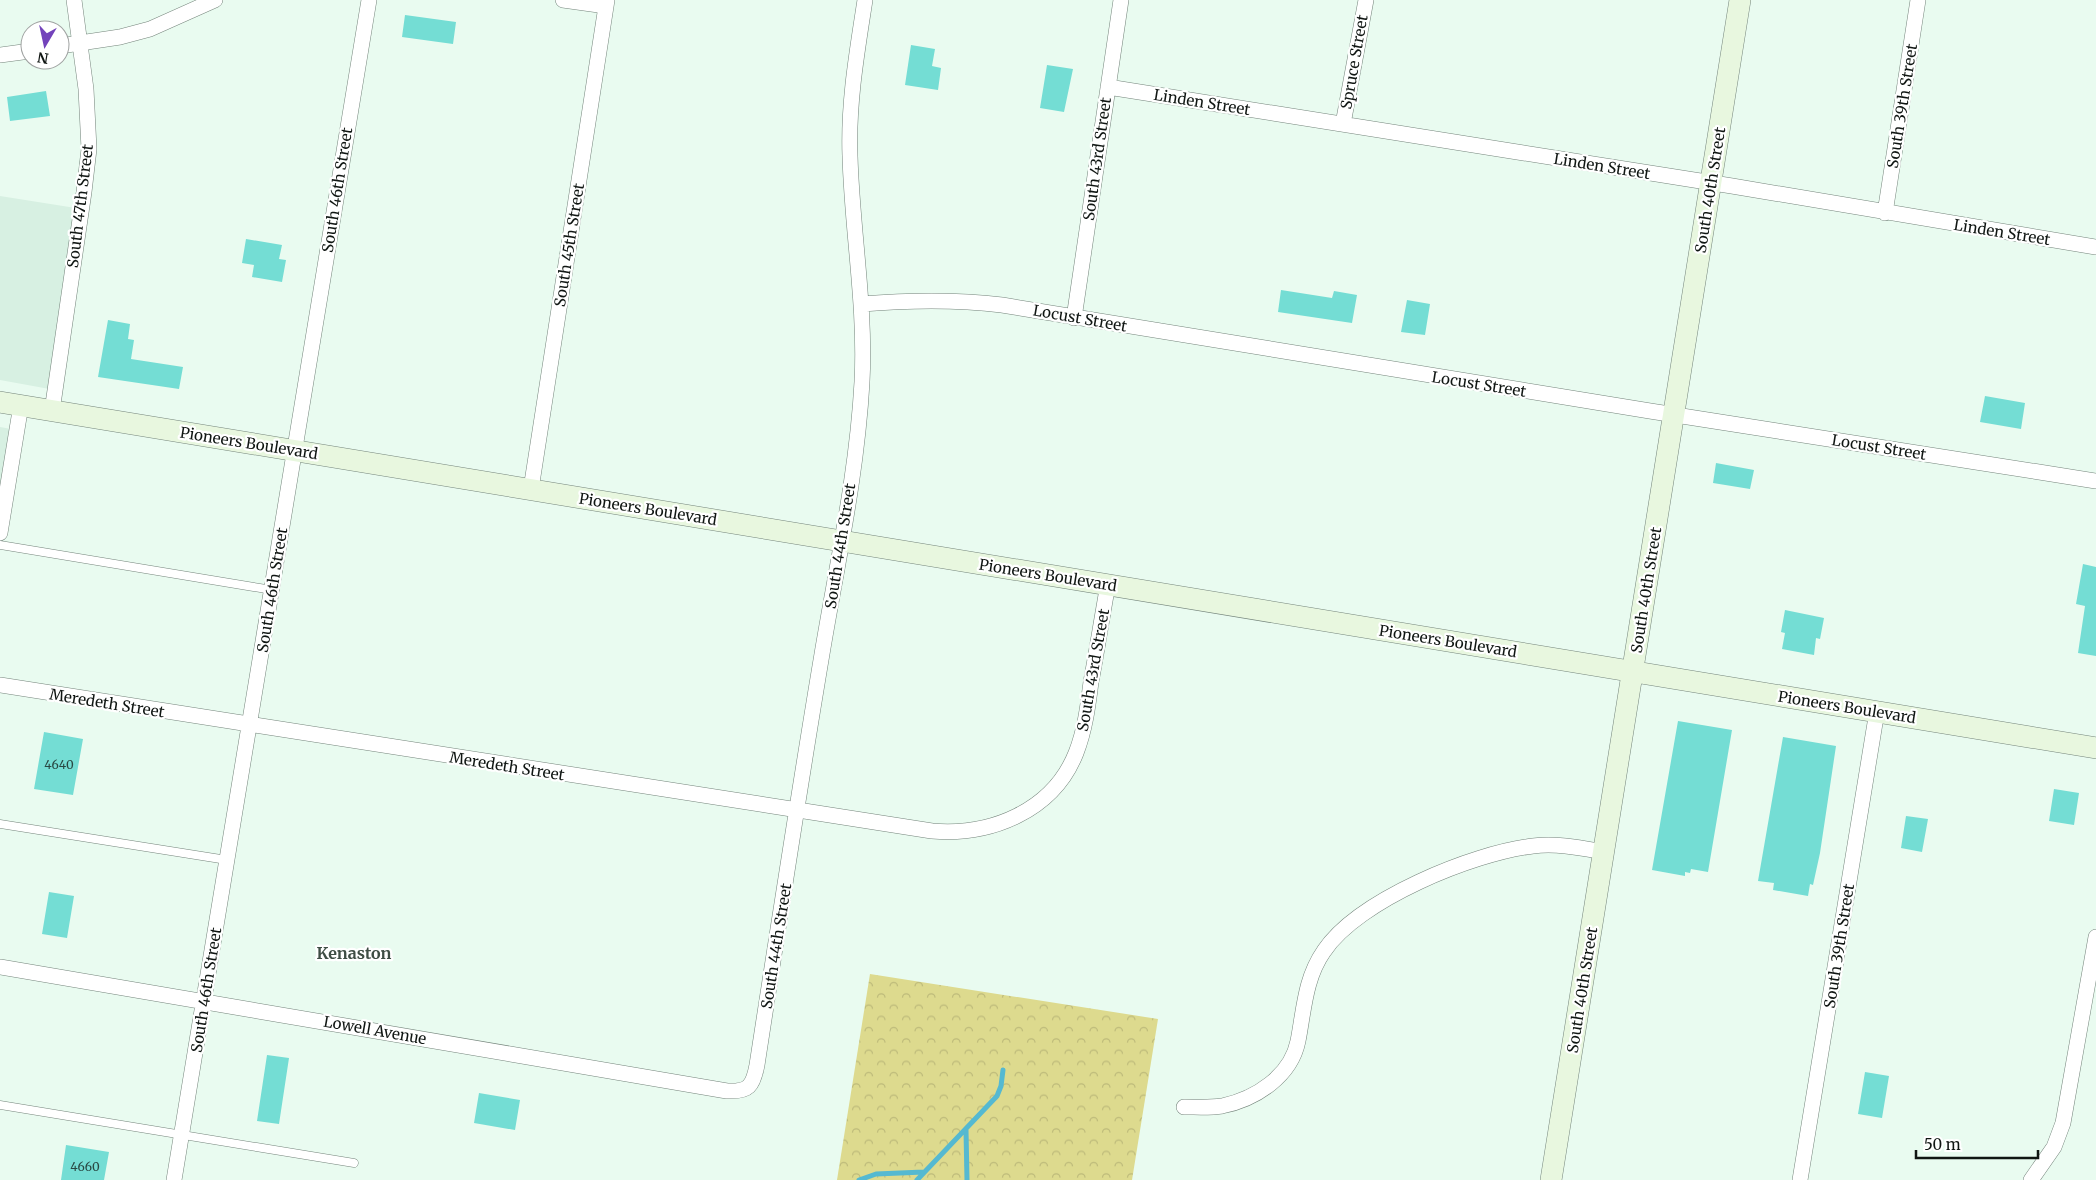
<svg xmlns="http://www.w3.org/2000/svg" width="2096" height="1180" viewBox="0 0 2096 1180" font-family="Merriweather,serif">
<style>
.built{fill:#d7f0e2}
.forest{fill:url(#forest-crowns)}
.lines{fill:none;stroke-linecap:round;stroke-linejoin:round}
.stream{stroke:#55b9d1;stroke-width:5}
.building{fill:#74ddd4}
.service-casing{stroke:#74847b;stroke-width:9}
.minor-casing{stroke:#74847b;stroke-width:16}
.secondary-casing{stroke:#74847b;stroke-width:22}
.service{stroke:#fff;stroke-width:8}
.minor{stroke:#fff;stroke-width:15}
.secondary{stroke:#e8f7df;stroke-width:21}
.labels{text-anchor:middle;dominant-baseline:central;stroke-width:4.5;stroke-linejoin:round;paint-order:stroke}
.number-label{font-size:12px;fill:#294843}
.street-label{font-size:15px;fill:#101613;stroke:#fff}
.neighbourhood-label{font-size:16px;font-weight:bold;fill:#3e4d44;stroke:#fff}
</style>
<defs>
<pattern id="forest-crowns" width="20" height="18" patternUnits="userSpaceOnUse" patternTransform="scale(1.25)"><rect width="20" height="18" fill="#ddda8e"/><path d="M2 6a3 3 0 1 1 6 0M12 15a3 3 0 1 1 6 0" fill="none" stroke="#bdba7a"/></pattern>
</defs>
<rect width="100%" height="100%" fill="#e9fbf0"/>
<path class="built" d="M0,196L82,209L55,390L0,380Z
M0,427L17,430L0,533Z"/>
<path class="forest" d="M870,974L1158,1019L1132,1180H837Z"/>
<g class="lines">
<path class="stream" d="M966,1130L967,1180
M859,1180L876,1174L924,1172
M917,1180L997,1096L1001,1086L1003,1070"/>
</g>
<path class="building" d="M405,15L456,22L453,44L402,37Z
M911,45L935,49L932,66L941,68L938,90L905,85Z
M1047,65L1073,69L1064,112L1040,108Z
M46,91L50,116L10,121L7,97Z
M246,239L282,245L279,259L286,260L282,282L252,277L254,265L242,263Z
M1281,290L1332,298L1334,291L1357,295L1352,323L1278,312Z
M1407,300L1430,304L1425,335L1401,332Z
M108,320L130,324L128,339L134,340L131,359L183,367L179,389L98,377Z
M1985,396L2025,403L2021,429L1980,422Z
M1716,463L1754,470L1750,489L1713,483Z
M2083,564L2096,567V656L2078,653L2085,606L2076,604Z
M1785,610L1824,618L1820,639L1816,638L1814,655L1782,649L1785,633L1781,632Z
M1678,721L1732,730L1708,872L1691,869L1690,873L1685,872V876L1652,870Z
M44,732L83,739L73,795L34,789Z
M1783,737L1836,746L1820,853L1813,885L1810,884L1808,896L1773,890L1774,883L1758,881Z
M2054,789L2079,793L2074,825L2049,821Z
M1906,816L1928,819L1922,852L1901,848Z
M49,892L74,896L67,938L42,934Z
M267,1055L289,1058L279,1124L257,1121Z
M1865,1072L1889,1076L1882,1118L1858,1114Z
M479,1093L520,1100L515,1130L474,1123Z
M66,1145L109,1152L104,1180H61Z"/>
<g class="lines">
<g class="service-casing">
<path id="service" d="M0,545L272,590
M0,824L227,860
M0,1105L354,1163"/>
</g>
<g class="minor-casing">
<path id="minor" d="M563,0L606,6
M60,46L120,37L150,29L215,0
M0,55L30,51
M1108,87L1732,186L2096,247
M1343,124L1366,0
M1885,213L1918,0
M862,304C909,300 954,299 1002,305L1650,411L2096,481
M1074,318L1121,0
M52,411L84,192L89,149L86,89L74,0
M531,489L607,0
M0,533L21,405
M0,685L932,831C991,836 1053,811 1076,753C1085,730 1088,706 1091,682C1097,650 1102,617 1108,584
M0,967L727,1091C749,1092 753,1086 757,1065C778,928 799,791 822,654C837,564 857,474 862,382C866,306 852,231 850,156C848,103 857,52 865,0
M1184,1107C1197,1107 1210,1108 1222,1106C1256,1099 1291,1076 1298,1041C1304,1010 1305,978 1324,951C1358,900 1473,853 1533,846C1557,843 1581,848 1604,852
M174,1180L369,0
M1800,1180L1877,711
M2031,1180L2054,1147L2063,1123L2096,937"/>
</g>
<g class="secondary-casing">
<path id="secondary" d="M0,402L2096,748
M1551,1180L1740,0"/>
</g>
<use href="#service" class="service"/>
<use href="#minor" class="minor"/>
<use href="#secondary" class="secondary"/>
</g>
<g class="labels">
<g class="number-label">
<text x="59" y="764">4640</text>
<text x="85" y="1166">4660</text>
</g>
<g class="street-label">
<text transform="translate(1354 62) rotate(-80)">Spruce Street</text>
<text transform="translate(1202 102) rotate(9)">Linden Street</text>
<text transform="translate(1902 106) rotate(-81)">South 39th Street</text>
<text transform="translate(1097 159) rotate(-82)">South 43rd Street</text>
<text transform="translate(1602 166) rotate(9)">Linden Street</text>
<text transform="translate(337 190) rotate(-81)">South 46th Street</text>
<text transform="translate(1710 190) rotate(-81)">South 40th Street</text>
<text transform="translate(80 206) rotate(-83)">South 47th Street</text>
<text transform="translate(2002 232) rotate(9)">Linden Street</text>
<text transform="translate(569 245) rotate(-81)">South 45th Street</text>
<text transform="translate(1080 318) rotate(10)">Locust Street</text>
<text transform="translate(1479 384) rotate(9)">Locust Street</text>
<text transform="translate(249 443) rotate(9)">Pioneers Boulevard</text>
<text transform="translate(1879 447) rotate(9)">Locust Street</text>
<text transform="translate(648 509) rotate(9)">Pioneers Boulevard</text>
<text transform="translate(840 546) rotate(-81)">South 44th Street</text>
<text transform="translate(1048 575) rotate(9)">Pioneers Boulevard</text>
<text transform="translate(272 590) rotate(-81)">South 46th Street</text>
<text transform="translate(1646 590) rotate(-81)">South 40th Street</text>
<text transform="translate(1448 641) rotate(9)">Pioneers Boulevard</text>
<text transform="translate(1093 670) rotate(-80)">South 43rd Street</text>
<text transform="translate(107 703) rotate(9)">Meredeth Street</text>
<text transform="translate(1847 707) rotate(9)">Pioneers Boulevard</text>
<text transform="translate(507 766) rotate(9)">Meredeth Street</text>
<text transform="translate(776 946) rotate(-81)">South 44th Street</text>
<text transform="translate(1839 946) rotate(-81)">South 39th Street</text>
<text transform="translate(206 990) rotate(-81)">South 46th Street</text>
<text transform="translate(1582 990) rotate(-81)">South 40th Street</text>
<text transform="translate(375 1030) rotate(10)">Lowell Avenue</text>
</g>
<g class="neighbourhood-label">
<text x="354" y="953">Kenaston</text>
</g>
</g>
<g transform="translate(45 45) rotate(189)"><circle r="24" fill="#ffffff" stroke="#9fa2a1"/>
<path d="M0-4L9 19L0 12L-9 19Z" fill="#7343bb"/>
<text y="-8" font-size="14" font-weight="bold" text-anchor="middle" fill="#101613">N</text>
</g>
<path d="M1916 1150v8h122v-8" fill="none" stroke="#101613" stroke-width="2.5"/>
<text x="1924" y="1150" font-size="15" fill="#101613" stroke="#ffffff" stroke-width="4" paint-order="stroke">50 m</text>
</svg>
